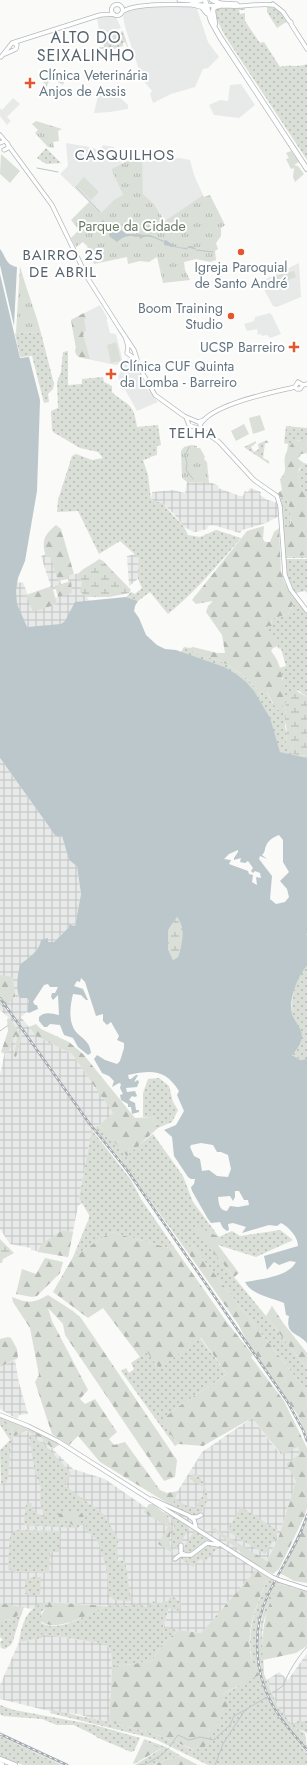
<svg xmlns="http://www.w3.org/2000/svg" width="307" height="1765" viewBox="0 0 307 1765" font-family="Jost,sans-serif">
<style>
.built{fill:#e8e9e9}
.industrial{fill:url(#industrial-grid)}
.grass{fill:url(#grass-dots)}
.forest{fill:url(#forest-firs)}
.wetland{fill:url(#wetland-marsh)}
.park{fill:url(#park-tufts)}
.garden{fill:#dadfd7}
.water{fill:#bbc7cb;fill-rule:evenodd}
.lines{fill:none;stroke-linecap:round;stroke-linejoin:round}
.stream{stroke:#bbc7cb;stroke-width:1}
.major-casing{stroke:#b5babe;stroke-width:5}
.highway-casing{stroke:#b4b9bd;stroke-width:6}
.major{stroke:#fff;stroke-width:3.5}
.highway{stroke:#fff;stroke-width:4.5}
.rail-casing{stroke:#a2aab0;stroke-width:2.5}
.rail{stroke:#fff;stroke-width:1;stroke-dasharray:3;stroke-linecap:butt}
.major-bridge-casing{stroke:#b5babe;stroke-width:5;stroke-linecap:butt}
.major-bridge{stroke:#fff;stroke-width:3.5}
.poi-dot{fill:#e4572e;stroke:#fff;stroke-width:1.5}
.labels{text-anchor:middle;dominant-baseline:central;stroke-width:4;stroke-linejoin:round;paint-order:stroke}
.poi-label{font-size:14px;fill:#657683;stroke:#fff;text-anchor:start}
.park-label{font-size:14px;fill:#687a64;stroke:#fff}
.neighbourhood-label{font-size:15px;letter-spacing:1px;fill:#57646e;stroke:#fff}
.quarter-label{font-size:16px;letter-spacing:1px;fill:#57646e;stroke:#fff}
</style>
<defs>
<pattern id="industrial-grid" width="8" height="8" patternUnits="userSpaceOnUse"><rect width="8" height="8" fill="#e8e9e9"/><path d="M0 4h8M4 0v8" fill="none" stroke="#c0c1c2"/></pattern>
<pattern id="grass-dots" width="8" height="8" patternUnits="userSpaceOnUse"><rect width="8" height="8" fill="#dadfd7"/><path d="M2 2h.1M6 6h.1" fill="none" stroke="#b4b9b4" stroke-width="1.8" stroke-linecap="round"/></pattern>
<pattern id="forest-firs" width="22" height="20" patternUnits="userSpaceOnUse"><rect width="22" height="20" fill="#dadfd7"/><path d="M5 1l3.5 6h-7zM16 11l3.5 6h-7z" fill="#b4b9b4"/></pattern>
<pattern id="wetland-marsh" width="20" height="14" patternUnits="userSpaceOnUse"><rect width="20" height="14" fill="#dadfd7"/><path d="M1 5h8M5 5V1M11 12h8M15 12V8" fill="none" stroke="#b4b9b4"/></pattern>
<pattern id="park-tufts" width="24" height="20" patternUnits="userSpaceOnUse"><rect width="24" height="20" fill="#dadfd7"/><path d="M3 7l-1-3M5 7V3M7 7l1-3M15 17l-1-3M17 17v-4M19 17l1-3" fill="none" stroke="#b4b9b4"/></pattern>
</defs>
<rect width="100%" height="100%" fill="#fafaf8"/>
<path class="built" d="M158,3L196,6L208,42L219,57L208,68L203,69L195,87L171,94L153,103L150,94L152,91L142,79L125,27L123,16L124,12L140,5Z
M108,15L116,17L121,28L100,35L97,18Z
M241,84L255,105L239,118L214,115L209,105L220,100L228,101L230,85Z
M115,93L128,105V109L110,112L94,113L98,96Z
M13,98L20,104L7,117L11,121L7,125L0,116V108L2,110Z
M66,143L90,147L96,149L97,152L101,149L103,145L114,147L122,163L111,169L123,195L102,215L60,174L68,166Z
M180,158L190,160L194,175L203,195L166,221L154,204L143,194L141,162Z
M299,263L301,297L277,307L273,306L260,282Z
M100,305L107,317V321L110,333L116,334L123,362L121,364L115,365L78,357L75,353L76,348L71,320Z
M270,313L272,315L281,334L270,338L267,335L262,336L261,334L258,335L257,329L247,331L244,324L254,321L255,317Z
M131,357L135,361V365L148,390L158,402L137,411L118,377L127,359Z
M274,1580L276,1581L261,1618L259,1629V1653L260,1668L267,1690L277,1710L307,1749V1754L278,1716L265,1690L259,1670L257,1657V1628L261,1608Z
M0,1732L70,1765H61L0,1736Z"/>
<path class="industrial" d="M187,482L212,483L219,486L218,488L240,496H243L245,491L248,492L250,488L261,492L260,495L265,498V499L278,503L279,516L266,523L242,530L240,533L213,525L208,526L207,529L195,532L192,531L184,527L173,513L162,503L151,500L152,492L173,490L185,493Z
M51,553L62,587L52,590L41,556Z
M136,554L141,558L139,578L129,586L127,556Z
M79,573L83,579L81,589L91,603L63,627L25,629L16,606L15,590L17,583L23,582L33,610L55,598L72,592L67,576Z
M0,758L50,828L54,835L62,836L69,860L77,865L81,894L75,926L70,923L68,928L54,942L41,943L33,955L20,964L18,991L19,996L21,998H27L30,1003L27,1012L21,1017L36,1036L72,1054L114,1114L92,1130L79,1198L82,1203L78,1206L68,1257L31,1250V1248L10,1244L0,1229V1075L5,1051L8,1052L14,1035L17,1036L14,1056L22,1036L9,1018L0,1010Z
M15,1360L19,1383L28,1414L19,1415L17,1419L0,1409V1367Z
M252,1418L280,1454L298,1446L300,1454L296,1481L279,1536L267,1560L256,1570L201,1633L163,1629L169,1608L159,1605L148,1608L49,1602L31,1609L0,1603V1485L9,1463L11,1440L14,1436L24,1431L32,1433L40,1437L73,1469L105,1479L161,1518L202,1452Z
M42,1634L107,1644L111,1652L112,1667L109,1722L101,1721L78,1714L57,1713L0,1699V1685L19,1642L41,1638Z
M307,1653V1734L306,1732L295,1728L283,1715L278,1707L267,1680L279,1672L288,1680Z"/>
<path class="grass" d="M267,6C277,7 283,14 286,22L277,28L267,12Z
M222,7H245V10H239L240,14L245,13V21L260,43L264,42L280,67C289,64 298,68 307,64V160L225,36L215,16V8Z
M123,31L129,50L125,42L123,43V46L104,52L103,49H100L99,47H104L102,38L104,42L113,39L112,35Z
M63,72L65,79L63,85L58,82V81H56L51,78L44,91L48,93L50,90H51L47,97L46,96L43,89V83L50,75Z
M46,148L61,163L46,164L37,158Z
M17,332L41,333L54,384L53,389L48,394L49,402L44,403L32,356L20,357L15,334Z
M68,351V385L82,384V379L103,377L104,382L112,386V392C117,398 128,402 132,409C135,414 136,421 137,427L158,425L161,445L157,446V455L150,457V458L143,460L148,475L151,500L162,503L184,527L188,535L200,537L216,530L241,538C218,565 196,591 168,614L150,592L138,601L126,597L131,592L135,594L142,588L138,579L139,558L120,541L99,554L78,511L57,512L58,500L72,456L76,454L92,460L103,458L98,452L80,448L53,432L52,430L51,411L58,408L57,382L61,372L63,352Z
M286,426L307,428V440H298L290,447L287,453L288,444L284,443Z
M267,440L269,443H265L263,458L269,461V464L244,447L256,441V443L251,447L254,452L259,449L258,444Z
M304,463L307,464V495C298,484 294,475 304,463Z
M278,493L280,497L287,500C294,514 288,541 286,557L307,555V558H285L281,504L277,494Z
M285,559H307V593L305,591L296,593L307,608C293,591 286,582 285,559Z
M292,596L307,613V697L298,690L286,697L285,728L287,732L286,742L297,755L307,756V758L298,757L280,752L268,718L181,652L184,647L190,648V651C199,655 208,657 217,660C234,666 250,680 260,693L265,689L273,704L283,679L279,668L286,666L281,649L277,648L278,646L265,629L268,626H272L271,619L288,614C292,607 296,604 292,596Z
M307,966V1059L300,1060L292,1055C292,1029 286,984 307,966Z
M159,1078L169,1086L173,1102L178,1110L172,1122L158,1128L152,1117H143V1093L148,1079Z
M99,1125L127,1155L153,1134L183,1176L193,1202L219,1237L232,1231L240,1236L280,1230L293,1240L256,1257L218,1245L196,1231L266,1316L307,1369V1392L192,1245L186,1250L121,1160L94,1128Z
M92,1130L131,1180L141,1199L176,1250L111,1232L73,1257L89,1218V1215L79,1198Z
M200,1338L227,1374L175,1409L162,1421L178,1444L175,1446L121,1371L126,1368L129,1373L134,1369L131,1363L147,1352L159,1368Z
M0,1416L3,1417L2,1421L13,1429L11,1432L14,1436L11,1440L8,1479L5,1483L1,1485L0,1450L10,1440L0,1425Z
M29,1435L43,1443L71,1473L64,1485L103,1514L119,1540L117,1546L118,1561L125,1560L131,1601L114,1600L109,1595L106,1566L97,1540L85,1529L86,1525L81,1524L78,1528L24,1525L26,1503H32L31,1508L46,1521L40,1503L41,1487L35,1473Z
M196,1474C209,1485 213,1507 195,1516L191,1515L172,1506L175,1499L194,1510L205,1492L203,1487L190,1479L193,1475Z
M241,1507L277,1530V1535L265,1554L227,1531Z
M170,1514L190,1527L177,1548C167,1543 174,1536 174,1527C174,1523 172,1517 170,1514Z
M16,1530L60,1531L59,1552H50L49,1573L15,1572L8,1569L10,1535Z
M195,1530L214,1541L203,1543L188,1555L183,1552L182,1550Z
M206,1544L219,1546L205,1562L200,1559L193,1567L179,1557L191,1556Z
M32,1577H41L40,1596L25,1594V1581Z
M269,1577L274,1580L261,1608L257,1628V1657L259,1670L265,1690L278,1716L307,1754V1765H208L155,1739L50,1713L51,1710L109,1722L155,1734L194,1750L223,1694L237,1687L254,1668C244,1637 255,1605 269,1577Z
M276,1581L307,1590L278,1584L264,1620L262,1632L264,1674L278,1707L292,1725L298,1721H307V1734L306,1732L295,1728L305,1733L307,1749C297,1736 285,1724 277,1710C252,1670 254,1622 276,1581Z
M171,1595L181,1603L178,1611L169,1608L163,1628L178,1630L161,1646L152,1661L112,1667L111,1652L107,1644L42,1634V1638L19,1642C22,1623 27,1605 49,1602L47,1607L41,1612V1623C62,1633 86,1614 105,1607C112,1604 120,1606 127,1606C135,1605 141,1604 148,1608L153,1601L159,1605L165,1601L167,1602Z
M22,1607H24L19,1621L12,1644L5,1649L1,1648L0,1642L3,1640L0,1637V1620C11,1620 19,1619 22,1607Z
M0,1705L14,1710L95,1725L140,1738L134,1751L131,1752L96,1737V1736L74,1725H57L42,1719L3,1716L0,1714Z
M0,1736L61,1765H23L0,1756Z
M144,1739L166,1747L181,1756L162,1761L154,1765H135L161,1749L143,1742Z"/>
<path class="forest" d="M84,313L86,318L84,320L86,330L83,335L90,359C83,358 76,358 75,350L76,348L71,320Z
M302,440H307V453L301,454L298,459L304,463L299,469L298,476L300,485L307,495V555L286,557L284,533L291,523C289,515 291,507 287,500L280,497L278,493L282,490L280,479C289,469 283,466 285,456C286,451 291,446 293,441Z
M56,525L61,529L74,574L68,576V579L58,581L50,556L46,557C41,541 44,535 56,525Z
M264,526L263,539L265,542H270L274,532L279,528L281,571L284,581L295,601L288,614L271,619L272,626H268L265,629C273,632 277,637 278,646L273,648L271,651C284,666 285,691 282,710H277L265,689L260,693C250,680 234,666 217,660C208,657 199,656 190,651V648L193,647L217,653H225L222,635L206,612L208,606L213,601L196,604L192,600L247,531Z
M71,581L72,593L58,597L55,586Z
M52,586L57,604L33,612L26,595Z
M0,975L13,977L15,996L4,1008L0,1005Z
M9,1018L22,1036L16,1057L14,1056L17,1036L15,1035L8,1053L5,1051V1054L1,1052L8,1031L7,1019Z
M36,1024L41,1029L69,1042L83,1054L135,1118L152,1117L158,1128L127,1156L99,1125L113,1113L72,1054L36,1036L29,1027Z
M199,1227L223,1239L224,1241L218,1245L239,1273L234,1277L199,1235L196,1231Z
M63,1230L73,1232L68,1257L38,1252L41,1244Z
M111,1232L176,1250L226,1321L253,1355L251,1357L284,1401L307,1448V1508L305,1515L279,1569L273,1574L241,1555L240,1551L213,1530L214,1528L267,1561L279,1536L296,1481L286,1464L300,1454L298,1447L281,1454L252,1418L203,1446L178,1444L161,1421L175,1409L227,1374L201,1338L159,1368L147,1352L140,1357L103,1308L88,1318L53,1292L73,1257Z
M192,1245L307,1392V1436L297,1414L251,1349L238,1324L186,1250Z
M45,1258L63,1262L60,1273L37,1296L32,1297L16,1294L22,1269L36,1274Z
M48,1295L73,1311L81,1318L177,1460L175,1477L164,1481L65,1335L63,1324L48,1308L52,1321L88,1390L80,1399L85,1404L95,1399L117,1432L109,1439L114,1445L125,1442L160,1490L167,1493L178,1491L172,1506L100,1462L78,1436L69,1445L52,1434L35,1382L39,1375L30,1328L13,1302L12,1297C28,1303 32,1304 48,1295Z
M272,1306L284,1324L307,1353V1369L266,1316Z
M8,1337L11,1338L17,1349L18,1358L0,1367V1339Z
M3,1417L34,1429L60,1444L53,1449L40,1437L26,1431L14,1436L11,1432L13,1429L2,1421Z
M149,1504H153L168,1516L171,1529L169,1541L173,1553L158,1544L168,1527L144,1512Z
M77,1511L84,1516L73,1525L66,1521H61L58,1514Z
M307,1519V1583L294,1581L280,1573L304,1528Z
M256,1570L269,1577C255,1605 239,1646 259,1675L223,1694L228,1706L204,1748L195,1750L155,1734L109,1722L112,1667L152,1661L161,1646L178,1630L201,1633Z
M278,1584L307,1591V1646L296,1653L263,1660C260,1632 266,1609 278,1584Z
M49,1602L107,1606C91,1613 54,1635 39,1620C41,1612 46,1610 49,1602Z
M0,1603L22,1607C19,1619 11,1620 0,1620Z
M143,1742L162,1748L134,1764L133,1763Z
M181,1756L198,1765H154L162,1761Z"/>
<path class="wetland" d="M99,559L103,561L131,590L129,593L109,597H85L80,591L82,582L76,577C80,569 92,565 99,559Z
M295,690L307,697V756L299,755V756L307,758V868L283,753L297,757V755L292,753L286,742L287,732L285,721L286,697L289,693Z
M177,917C186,928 182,945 178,957L173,960L168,949V930Z
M0,1239L14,1253L3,1259L2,1263H0Z"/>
<path class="park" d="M36,121L62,129L58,131L59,141L53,142L54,148L48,147L35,133L38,130L32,124Z
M131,159H142L143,194L154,204L165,221L203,195L204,197L210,195L225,225L221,228V236L216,243L218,249L215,251L216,260L210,262L196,259L184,262L185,270L190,280L163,283L157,257L149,262L140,261L128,264L127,257L94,264L87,248L88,247L83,242L76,247L71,238L79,230L71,220L89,202L101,213L114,200L123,195L111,169Z
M20,266C26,289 35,310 41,333L16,332Z
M191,445L197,446V448H200L205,457L204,459L207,462L209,483L187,482L182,478L181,451L184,447Z"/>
<path class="garden" d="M291,151L299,162L294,165L298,166L304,174L295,182L293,177L294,168L291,169L286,159L289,158L286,153Z
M1,154L20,171L10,183L0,174Z
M84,177L99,192L91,200L76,186Z
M294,271L296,277L278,284L275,276Z
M116,342L121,361L111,363L107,345Z
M260,415L265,430L253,434L249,418Z
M244,424L249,434L236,441L231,431Z"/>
<path class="water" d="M103,220L109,226L113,223L126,234L150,235L164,241L166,240C172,245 178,248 187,248L189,246H192L196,249L190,247L185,249L164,245V242C156,239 147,233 140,239L139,236C127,236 125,235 117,242L109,236L111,231L104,224L100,227L98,225Z
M0,249C6,256 5,265 17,267L14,326L0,265Z
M0,274L20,358L29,357L40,400L37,491L25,561L18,578L16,591L17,604L27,627L61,624L65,621L75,602L126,597L138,601L135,606L134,611L139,618L146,635L157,645L165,649L176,650L224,667L236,674L246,682L254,691L270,718L280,752L307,758V934L306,935H307V966C298,974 288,1002 292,1014C293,1018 296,1022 298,1025C306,1037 300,1045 292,1055L300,1060L307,1059V1343C297,1332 285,1335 289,1316L286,1315L284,1303C273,1298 250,1294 245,1282C261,1279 288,1277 296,1262L290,1261L279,1265L274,1262L267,1270L264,1256L298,1246C298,1237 289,1227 281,1223L277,1226L269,1225L242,1233L246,1227L233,1223L228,1224L229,1230L227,1231L223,1228L220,1222L211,1223L208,1219L192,1191L191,1187L194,1184L195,1179H191L188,1177L174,1156L172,1137L164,1130L176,1125L184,1111L177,1095L179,1091C165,1069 152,1070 128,1075L129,1079H131L136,1075H138L134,1082L138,1080L139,1082L137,1087L126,1088L127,1092L135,1091L137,1096L135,1097L132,1096L129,1100L135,1103L136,1110H139V1112L132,1114L131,1107H128V1104L121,1100L120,1095L123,1094L120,1088L121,1084L119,1083L112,1087L114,1081L109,1076L102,1073L94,1059L97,1055L105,1060L117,1064L120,1061L124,1048V1043L117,1040L119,1036L111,1022L107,1025L103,1021V1014L96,1016L85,982L81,978L80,982L77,981L74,986L83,989L88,1000H86L81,995L73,994C70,1006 68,1022 76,1032C83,1039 90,1042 91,1053L88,1055L78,1047L73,1038L64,1035L60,1025L50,1024L47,1027H44L39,1021V1017C45,1011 52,1014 59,1015L58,995L53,1000L51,997L52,993H55L58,987H50L48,984L44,985L33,1002L35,1005H37L38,1009L29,1013L27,1012L29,1001L27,998H20C15,990 18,974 20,964C28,959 40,950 41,940L48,938V942H54L68,928L70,923L72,925L75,926L81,894L77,866L69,860L62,836C55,837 54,835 50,828L0,758ZM279,835L283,840V862L289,872L280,881L287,889L289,897L285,902L276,904L270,899L272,876L259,859L260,856L267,859L262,855C266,851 264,850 266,846C268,840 274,837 279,835ZM238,850V852L234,858V860L241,858L240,862L245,863L248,861L253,868L251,871L253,873L255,871L260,873L261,878L256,877L257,885L252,882L253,875L249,874L248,871L229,864L231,860L224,859L229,854ZM177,917C186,928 182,945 178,957L173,960L168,949V930ZM201,1143L213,1145L217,1152H221L228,1155L231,1169L228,1177L217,1176L209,1170L202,1171L200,1159L194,1156L190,1147L191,1145ZM235,1191H239L244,1200H248L249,1205L238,1207L230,1206L227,1211C219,1210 219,1204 218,1197L230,1196L233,1201L235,1197Z"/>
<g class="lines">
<path class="stream" d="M37,168L58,172
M76,187L100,212
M186,249L189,247L195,249
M196,250L213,252
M189,447L185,456L187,463L186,470L193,479
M0,1031L7,1026
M273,1693L284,1685C286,1675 299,1655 307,1647
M170,1746L178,1735L189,1740L200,1737L214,1740L230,1725L234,1716L245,1710
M139,1765L146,1764L160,1756L169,1748
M215,1765L223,1744L245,1710L265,1698"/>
<g class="major-casing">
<path id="major" d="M179,0L197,1
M217,3L237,4
M273,4L283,12L289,21L291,22V24L307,49
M111.5 10a5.5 5.5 0 1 1 11 0a5.5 5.5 0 1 1-11 0Z
M122,12C136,0 208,6 230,6C245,7 259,3 273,5
M5,54L16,49L17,45L14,43
M1,57L12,43L100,15L114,14
M0,135L5,141
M0,143L5,141L8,144V148L4,150
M8,145L52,205L87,277L120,329
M120,329L134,350L137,359
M125,336L128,346L127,353L134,358L155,395L184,416L198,422L204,420
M295,387L298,382L303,385L307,384
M186,417L189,425L202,430L219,442L254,480L277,496L280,506L285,575L291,590L307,611
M202,429L200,425C210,405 269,393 291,388L295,387L297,389H300L303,385
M0,1415L28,1426L58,1441L272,1577
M152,1499L190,1516L194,1520L196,1527
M190,1517H197L201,1515
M181,1545V1552L185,1555
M175,1559L180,1555H191L207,1543L218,1545
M279,1580L307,1589"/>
</g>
<g class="highway-casing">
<path id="highway" d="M205,0L211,21L220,37L307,169
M212,0L219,3
M196,1L201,0
M192,4L202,7L207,13
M215,24L213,11L214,7L219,6
M0,1759L15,1765
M0,1764L2,1765"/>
</g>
<use href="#major" class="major"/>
<use href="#highway" class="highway"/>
<g class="rail-casing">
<path id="rail" d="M0,998L89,1123L127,1170L287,1401L303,1430L307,1441
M307,1515C299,1543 280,1568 268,1595C252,1628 254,1671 272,1704C281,1721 294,1735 307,1750
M0,1734L67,1765"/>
</g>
<use href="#rail" class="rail"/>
<g class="major-bridge-casing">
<path id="major-bridge" d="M272,1577L279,1580"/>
</g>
<use href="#major-bridge" class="major-bridge"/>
</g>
<g class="poi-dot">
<path d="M28 77h4v4h4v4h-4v4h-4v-4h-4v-4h4z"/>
<circle cx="241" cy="252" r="4"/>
<circle cx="231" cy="316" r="4"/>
<path d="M292 341h4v4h4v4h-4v4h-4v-4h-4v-4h4z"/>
<path d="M109 368h4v4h4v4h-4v4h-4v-4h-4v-4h4z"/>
</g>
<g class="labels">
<g class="poi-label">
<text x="39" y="75">Clínica Veterinária<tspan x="39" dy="16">Anjos de Assis</tspan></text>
<text x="241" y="267" text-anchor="middle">Igreja Paroquial<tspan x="241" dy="16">de Santo André</tspan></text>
<text x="223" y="308" text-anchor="end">Boom Training<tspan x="223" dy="16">Studio</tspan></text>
<text x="285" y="347" text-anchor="end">UCSP Barreiro</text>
<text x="120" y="366">Clínica CUF Quinta<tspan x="120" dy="16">da Lomba - Barreiro</tspan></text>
</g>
<g class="park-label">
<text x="132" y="226">Parque da Cidade</text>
</g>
<g class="neighbourhood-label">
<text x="125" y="155">CASQUILHOS</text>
<text x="63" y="255">BAIRRO 25<tspan x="63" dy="17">DE ABRIL</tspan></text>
<text x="193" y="433">TELHA</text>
</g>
<g class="quarter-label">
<text x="86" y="37">ALTO DO<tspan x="86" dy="18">SEIXALINHO</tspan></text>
</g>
</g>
</svg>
